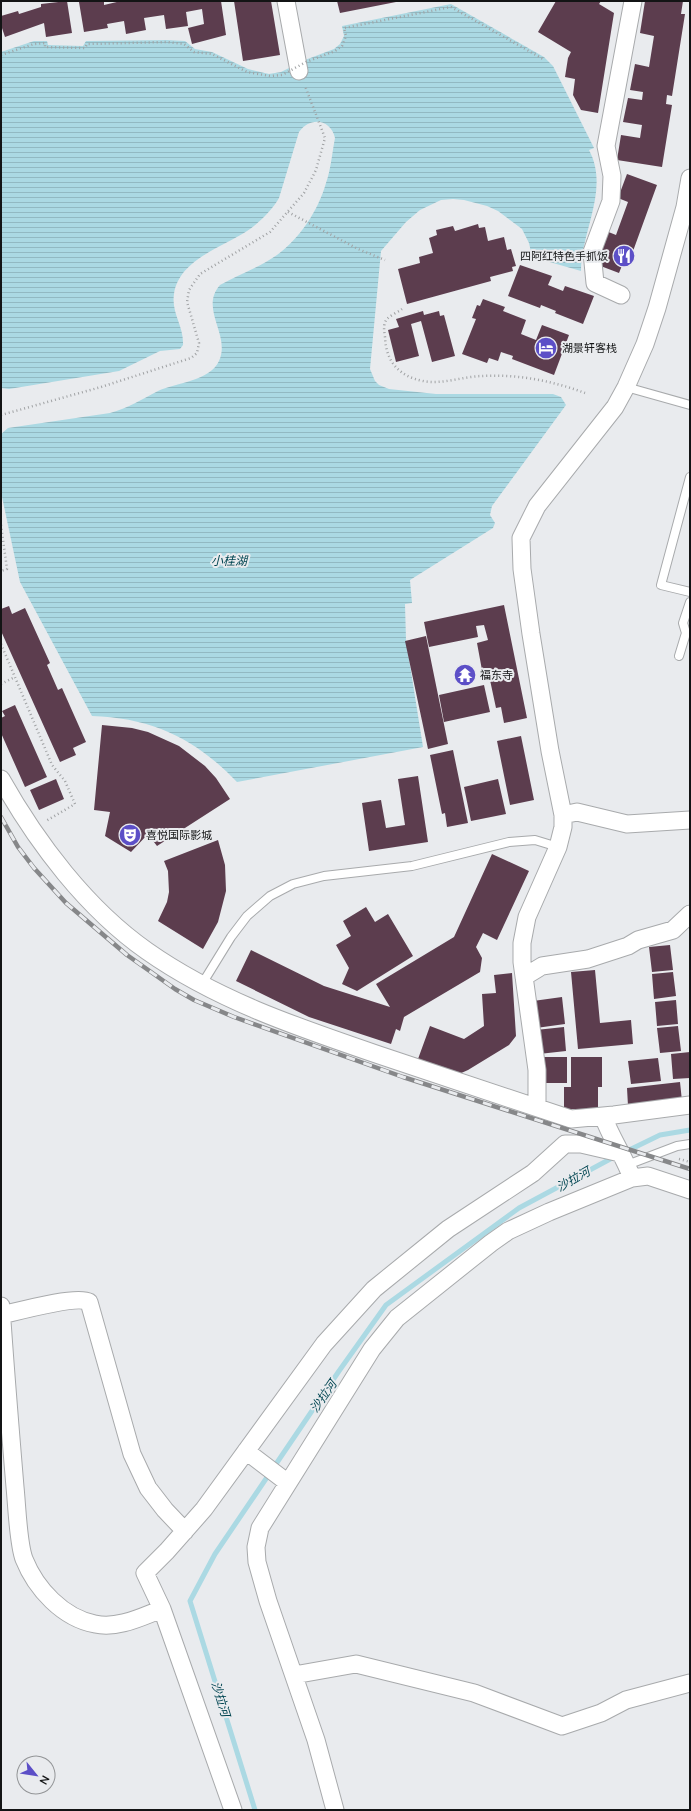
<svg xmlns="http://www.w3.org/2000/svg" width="691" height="1811" viewBox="0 0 691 1811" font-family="Mulish,'Noto Sans SC',sans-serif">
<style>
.water{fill:url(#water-rules)}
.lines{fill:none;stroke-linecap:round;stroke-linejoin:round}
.stream{stroke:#abd9e3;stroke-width:5}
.building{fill:#5c3d4e}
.lane-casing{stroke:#a8aaac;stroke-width:10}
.street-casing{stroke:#a8aaac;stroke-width:19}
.path{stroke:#a0a2a4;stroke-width:2.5;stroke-dasharray:1 3;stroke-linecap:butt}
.lane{stroke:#fff;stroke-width:8}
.street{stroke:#fff;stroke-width:17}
.rail-casing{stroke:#868789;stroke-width:4.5}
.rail{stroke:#e9ebee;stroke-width:3;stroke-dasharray:9;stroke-linecap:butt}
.path-bridge{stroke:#a0a2a4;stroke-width:2.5;stroke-dasharray:1 3;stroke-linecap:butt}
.labels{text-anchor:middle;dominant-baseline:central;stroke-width:4;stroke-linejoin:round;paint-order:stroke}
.poi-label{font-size:11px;fill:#131415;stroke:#e9ebee;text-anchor:start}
.water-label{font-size:12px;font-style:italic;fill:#004551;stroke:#e9ebee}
</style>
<defs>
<pattern id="water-rules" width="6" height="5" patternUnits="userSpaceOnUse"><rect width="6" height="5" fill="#abd9e3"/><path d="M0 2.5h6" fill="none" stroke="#92b9c2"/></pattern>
</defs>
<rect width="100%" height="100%" fill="#e9ebee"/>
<path class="water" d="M451,4L544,57L553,66L594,148L589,150C610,189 581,231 581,271L532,257L529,243L522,229L498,211L487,206L464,200L453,199L441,200L420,210L406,222L381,251L370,369L375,381L379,385L389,389L436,394H553L561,397L566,405L492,506L490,515L495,523L493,528L410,580L412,603L405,604L406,640L423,747L237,782C196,739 153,718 92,716L20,582L1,492V434L8,428L110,413C128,408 141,400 158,391C175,383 210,381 219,361C231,335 199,309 220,285C238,275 260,267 277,255C300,238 318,211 326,183C331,169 332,153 335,138C331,119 310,116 299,132L279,198C272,210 262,220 250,229C224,247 179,259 174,294C171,313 184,326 183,345L180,349L160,351L119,371L9,389L1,388V52L34,41H47L48,45L83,46L86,41L167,40L185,41L195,49L212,52L248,69L269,74L281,72L305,60L334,49L340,44L344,36L342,26Z"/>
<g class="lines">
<path class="stream" d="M623,1153L660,1135L690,1130
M255,1810L190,1601L215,1554L339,1371L386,1305L519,1208L614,1157"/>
</g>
<path class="building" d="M67,1L72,33L46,37L44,23L5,37L1,25V16L18,11L19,14L41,7V4Z
M85,1H104V5L121,1H221L226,35L192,44L188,28L204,24L202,9L186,12L188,26L166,29L164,15L144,18L146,30L126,34L124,21L107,24L108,28L84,32L79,2Z
M234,1H271L280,55L243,61Z
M337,1H396V2L340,13Z
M556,1H601L599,4L614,13L598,113L581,110L573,95L575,79L565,77L568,58L571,52L538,32Z
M645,1H683L681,14H685L672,96L667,95L666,104L672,105L662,167L617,160L621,135L640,138L642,125L623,122L628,98L642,100L643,92L630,90L635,64L649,67L654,36L640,33Z
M627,174L657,185L628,265L623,263L619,273L598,265L602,255L597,254L606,231L616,235L628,202L618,198Z
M478,224L479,228L485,227L488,241L504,237L507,250L511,249L516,266L512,267L513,271L490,277L491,281L407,304L398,269L420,263L419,257L433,253L429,238L437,235L436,230L453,226L455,231Z
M520,265L552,276L548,285L563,291L565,286L594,296L583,324L555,313L556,311L541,305L540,308L508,296Z
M483,299L505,307L503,311L526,320L521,334L536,340L542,325L569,335L554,375L512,359L513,356L501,352L498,361L489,358L487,363L462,354L476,319L472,318L477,305L480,306Z
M423,311L424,315L439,311L440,316L444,315L455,356L432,362L421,321L411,324L419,356L396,362L388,330L399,327L396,319Z
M504,605L527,718L504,723L501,707L496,708L490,680L484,681L477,643L488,640L484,625L476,626L478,637L429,647L424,622Z
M9,606L12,614L25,608L50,663L47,665L58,690L62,688L86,742L73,748L76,755L60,762L1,631V609Z
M426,636L448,744L428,749L405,641Z
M484,685L490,712L444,722L439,695Z
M15,705L47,777L25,787L1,733V718L5,716L2,711Z
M102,725L132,728L148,732L179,746L205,766L216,778L230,799L157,846L148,834L131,852L105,836L110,812L94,810Z
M521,736L534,800L510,805L497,741Z
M453,750L468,823L447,827L445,813L442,814L430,755Z
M418,776L428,842L369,851L362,803L381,800L386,828L405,825L398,779Z
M56,779L64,799L39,810L30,790Z
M498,779L506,814L471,821L464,787Z
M218,840L225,865L226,891L218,922L203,949L158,921L167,902L169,892L168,871L164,861Z
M492,854L529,871L497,940L483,933L476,947L482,958L480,972L404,1017L400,1031L396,1029L391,1044L309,1017L236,981L251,950L324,986L390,1007L376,984L454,937Z
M366,907L375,922L388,914L413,956L357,991L342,984L349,968L336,945L351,936L343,921Z
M670,945L673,970L652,972L649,947Z
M595,970L600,1023L631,1020L633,1044L578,1049L571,972Z
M673,972L676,996L654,999L652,974Z
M512,973L516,1036L509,1045L468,1070L459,1074L418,1059L430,1026L464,1039L484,1026L482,994L496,993L494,975Z
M562,997L565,1024L536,1028L533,1001Z
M676,1000L678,1024L657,1026L655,1002Z
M678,1026L681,1051L660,1053L657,1028Z
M564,1027L566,1051L539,1054L536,1030Z
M690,1052V1078L673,1079L671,1054Z
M540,1057H567V1083H540Z
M571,1057H602V1087H598V1109H564V1087H571Z
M658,1058L661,1081L631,1084L628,1061Z
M680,1082L682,1101L628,1106L627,1088Z"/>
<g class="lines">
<g class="lane-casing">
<path id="lane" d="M626,387L690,405
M690,477L661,585L690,592
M679,656L686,633L683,623L690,602
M202,984L231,937L247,916L270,896L293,884L324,876L412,866L509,842L535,840L558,847
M627,1165L677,1146L690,1144"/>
</g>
<g class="street-casing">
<path id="street" d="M286,1L299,71
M621,295L595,283L592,252L611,201L612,176L606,146L633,1
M1,779C37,843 87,909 147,951C218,1001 300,1028 382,1056C445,1077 508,1098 571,1119L614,1115L690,1105
M563,815L577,812L627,824L690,820
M524,977L542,966L588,959L628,946L638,940L673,930L690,914
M537,1107V1070L522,962V943L527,917L558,847L563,827V815L550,751L531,634L522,569L521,538L537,506L615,407L626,387L645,344L657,308L685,207L690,178
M603,1116C611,1138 624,1156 632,1178
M1,1306C5,1367 10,1427 15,1487C17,1506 18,1543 24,1559C36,1589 63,1618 95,1624C118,1629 141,1617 162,1609
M2,1315C19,1311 77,1295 89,1302L132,1454L148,1488L165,1510L185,1531
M246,1451L288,1483
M294,1675L356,1664L474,1693L562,1726L601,1713L626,1700L690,1683
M233,1810L162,1609L145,1573L167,1551L204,1509L324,1344L374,1289L448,1229L533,1173L565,1144H581L620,1153
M335,1810L316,1740L268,1601L257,1562L256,1547L260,1528L372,1349L397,1318L491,1243L508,1231L549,1212L632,1178L648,1176L690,1190"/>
</g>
<path class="path" d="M288,212L358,249L385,260
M402,309C398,312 391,315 387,319C383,324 384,330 385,337C386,361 398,376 423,381C442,385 464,376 483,376C518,374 553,381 585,393
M1,415L101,387L191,358L197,353L199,343L187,302L189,290L200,274L270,232L304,193L316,170L325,138L305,86
M1,525L7,569L1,571
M1,644L52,765L65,781L75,804L46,821
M1,684L15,677
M679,1159L690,1162"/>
<use href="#lane" class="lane"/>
<use href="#street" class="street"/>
<g class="rail-casing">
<path id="rail" d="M1,817L18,847L34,868L66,903L127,955L175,989L194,1000L234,1017L403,1077L690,1169"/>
</g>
<use href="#rail" class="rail"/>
<path class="path-bridge" d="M1,55L34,44L45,43V47L85,48L87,44L167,42L184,44L194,52L212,54L247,72L270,76L282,75L306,62L335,51L342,46L346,36L344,28L451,7L543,59"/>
</g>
<defs>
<g id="restaurant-disc" transform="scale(1.15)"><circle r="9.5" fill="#5c4fc7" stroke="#e9ebee"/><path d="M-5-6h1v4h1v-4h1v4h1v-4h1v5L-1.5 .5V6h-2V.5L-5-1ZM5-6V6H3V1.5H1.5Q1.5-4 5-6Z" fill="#fff"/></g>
<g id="hotel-disc" transform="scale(1.15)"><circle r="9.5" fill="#5c4fc7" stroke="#e9ebee"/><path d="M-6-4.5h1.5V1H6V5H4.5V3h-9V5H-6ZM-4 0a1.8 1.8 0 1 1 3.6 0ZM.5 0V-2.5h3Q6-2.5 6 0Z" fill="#fff"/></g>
<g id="temple-disc" transform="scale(1.15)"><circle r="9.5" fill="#5c4fc7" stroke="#e9ebee"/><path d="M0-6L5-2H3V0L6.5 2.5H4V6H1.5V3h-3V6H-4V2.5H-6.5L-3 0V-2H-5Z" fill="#fff"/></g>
<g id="theatre-disc" transform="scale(1.15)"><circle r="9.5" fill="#5c4fc7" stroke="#e9ebee"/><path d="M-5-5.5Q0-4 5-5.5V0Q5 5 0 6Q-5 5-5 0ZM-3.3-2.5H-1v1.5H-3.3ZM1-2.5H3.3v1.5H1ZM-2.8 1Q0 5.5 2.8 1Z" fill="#fff"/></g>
</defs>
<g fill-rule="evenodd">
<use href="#restaurant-disc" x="624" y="256"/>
<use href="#hotel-disc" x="546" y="348"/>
<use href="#temple-disc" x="465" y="675"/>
<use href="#theatre-disc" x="130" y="835"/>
</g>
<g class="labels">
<g class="poi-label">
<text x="608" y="256" text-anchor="end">四阿红特色手抓饭</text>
<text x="562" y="348">湖景轩客栈</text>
<text x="480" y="675">福东寺</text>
<text x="146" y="835">喜悦国际影城</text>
</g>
<g class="water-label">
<text x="229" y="560">小桂湖</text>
<text transform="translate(573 1179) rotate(-29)">沙拉河</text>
<text transform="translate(323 1396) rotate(-55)">沙拉河</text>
<text transform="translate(221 1699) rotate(73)">沙拉河</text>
</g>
</g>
<rect width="691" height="1811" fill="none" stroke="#131415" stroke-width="4"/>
<g transform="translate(36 1775) rotate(120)"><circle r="19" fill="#e9ebee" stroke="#939597"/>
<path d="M0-3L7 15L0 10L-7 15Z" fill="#5c4fc7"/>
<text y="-6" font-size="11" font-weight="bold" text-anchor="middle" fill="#131415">N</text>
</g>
</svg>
